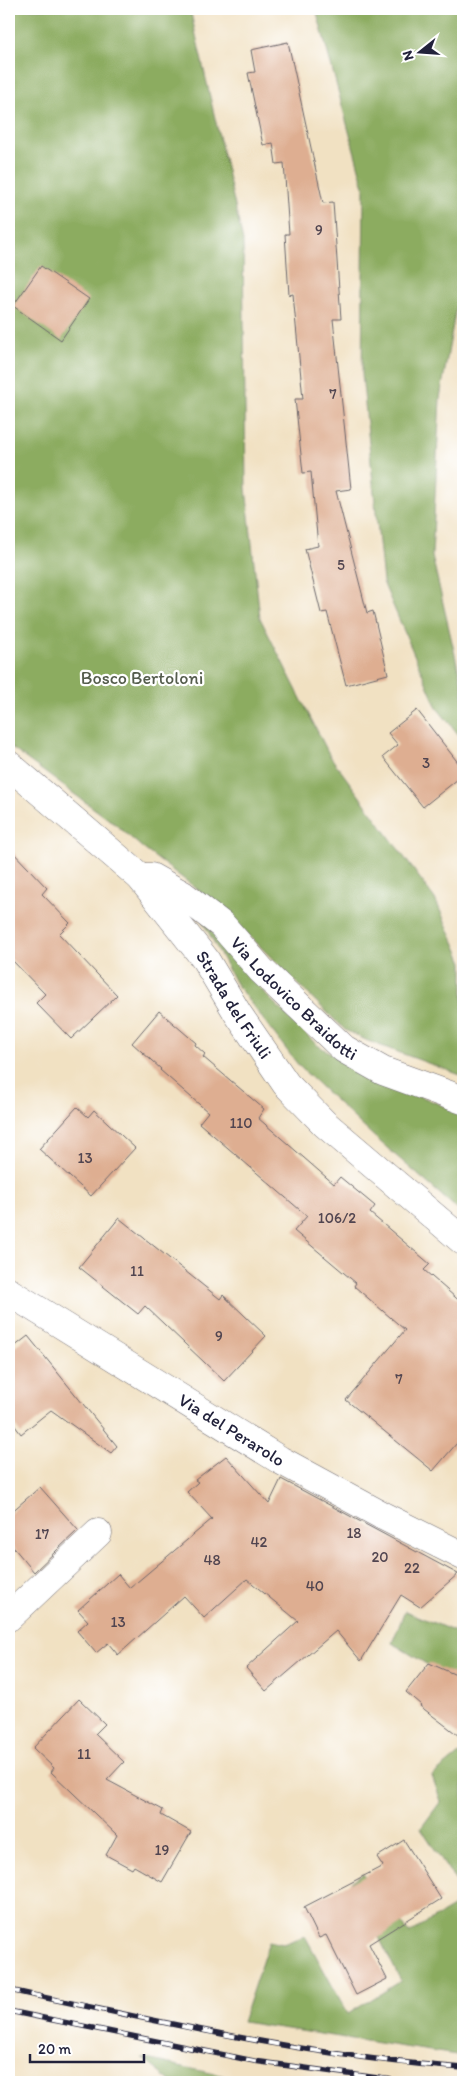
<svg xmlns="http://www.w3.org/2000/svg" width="472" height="2091" viewBox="0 0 472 2091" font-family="Itim,sans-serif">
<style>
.forest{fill:#8cac60;stroke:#57674e}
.building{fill:#deae91}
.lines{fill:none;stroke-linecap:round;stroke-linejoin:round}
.minor-casing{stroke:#6a656a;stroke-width:29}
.major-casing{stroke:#6a656a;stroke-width:29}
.minor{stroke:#fff;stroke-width:28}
.major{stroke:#fff;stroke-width:28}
.rail-casing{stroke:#22223b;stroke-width:5.5}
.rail{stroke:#fff;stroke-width:4;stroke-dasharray:11;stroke-linecap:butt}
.labels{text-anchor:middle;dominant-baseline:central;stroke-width:4.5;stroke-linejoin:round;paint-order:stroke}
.number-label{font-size:15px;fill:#514550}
.park-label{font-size:18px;fill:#545c4c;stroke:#fff}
.street-label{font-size:18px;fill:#22223b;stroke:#fff}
</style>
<rect width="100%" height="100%" fill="#fff"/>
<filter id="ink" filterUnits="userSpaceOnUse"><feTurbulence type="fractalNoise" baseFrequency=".02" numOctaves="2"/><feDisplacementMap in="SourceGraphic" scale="10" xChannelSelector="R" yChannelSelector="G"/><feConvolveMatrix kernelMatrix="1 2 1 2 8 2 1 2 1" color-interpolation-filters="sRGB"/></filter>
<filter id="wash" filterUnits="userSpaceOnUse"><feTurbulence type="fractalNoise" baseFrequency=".0096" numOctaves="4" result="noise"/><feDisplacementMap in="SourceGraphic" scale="20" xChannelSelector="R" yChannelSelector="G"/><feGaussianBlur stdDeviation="1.12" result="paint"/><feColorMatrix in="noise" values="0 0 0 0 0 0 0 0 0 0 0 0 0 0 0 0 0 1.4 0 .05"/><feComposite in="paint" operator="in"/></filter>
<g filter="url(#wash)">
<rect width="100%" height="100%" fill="#f1e1c2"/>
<path class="forest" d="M9,9H190L243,241L246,488L260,618L330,756L435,899L463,962V1076L368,1041L345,1030L217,904L144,849L115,824L9,746Z
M316,9H463V268L440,398L432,556L463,689V740L437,708L383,582L362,374L364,187Z
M202,920L267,996L317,1045L365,1073L463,1114V1214L370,1133L299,1066L236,984Z
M405,1611L463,1635V1669L461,1668L451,1679L392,1643Z
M459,1754L463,1762V1892L421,1828L441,1801L432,1776Z
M363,1873L409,1933L463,1901V2056L242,2022L269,1941L283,1944L305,1936L348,2014L401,1981L351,1882Z
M142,2058L252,2082H172Z"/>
<g id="blocks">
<path class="building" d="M288,42L323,203L333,202L341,319H333L351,489L336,491L367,613L373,611L388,674L346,685L327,612L321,613L305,549L318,546L311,472L303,473L295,399H303L293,294L289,295L285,234H289L284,163L276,164L273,143L263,145L248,73L255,72L251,50Z
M41,266L89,299L61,340L13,306Z
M417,710L463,769V775L423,807L383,757L398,745L388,733Z
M9,848L47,888L42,894L70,923L59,934L117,995L71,1039L36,1003L45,994L9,957Z
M159,1011L196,1043L195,1045L205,1054L203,1057L264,1109L258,1118L334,1184L340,1177L375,1206L370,1213L430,1264L424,1270L463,1304V1436L433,1471L346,1400L405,1330L354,1286L356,1283L294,1231L307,1216L199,1123L208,1112L160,1070L161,1069L132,1043Z
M77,1107L88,1117L94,1110L135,1148L91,1196L39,1149Z
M119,1218L220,1299L223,1295L266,1336L224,1381L145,1306L138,1314L79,1267Z
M28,1336L117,1446L111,1453L51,1410L21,1434L9,1418V1351Z
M226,1456L269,1504L281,1479L458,1574L420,1607L401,1595L361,1661L336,1631L266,1691L246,1668L298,1621L247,1579L204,1618L184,1596L118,1655L108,1643L96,1653L77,1631L88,1621L78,1610L118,1574L130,1588L212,1519L187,1492L198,1482L195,1480Z
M40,1487L78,1530L34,1572L9,1542V1514Z
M429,1663L463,1678V1739L420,1706L421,1705L406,1692Z
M79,1699L105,1724L95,1734L124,1762L107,1780L163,1810L161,1815L191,1832L162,1882L134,1866L132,1869L106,1855L117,1835L51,1772L54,1768L33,1748Z
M404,1840L441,1899L369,1944L387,1979L356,1995L326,1935L319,1938L304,1907L383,1866L377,1857Z"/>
</g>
</g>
<g filter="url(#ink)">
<use href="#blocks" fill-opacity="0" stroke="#6a656a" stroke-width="1"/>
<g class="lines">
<g class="minor-casing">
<g id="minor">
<path id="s1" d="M140,877H151L183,895L222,925L261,970L344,1049L383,1071L463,1100"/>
<path id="s2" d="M9,1292L280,1460L383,1516L463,1556"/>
<path d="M9,1617L98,1533"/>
</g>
</g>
<g class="major-casing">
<g id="major">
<path id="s3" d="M9,765L140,877L205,959L238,1014L286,1084L325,1124L463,1241"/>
</g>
</g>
<use href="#minor" class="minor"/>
<use href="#major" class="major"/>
<g class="rail-casing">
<path id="rail" d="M9,1990C159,2021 310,2057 463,2068
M9,2011L254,2061L407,2082"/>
</g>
<use href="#rail" class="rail"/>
</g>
</g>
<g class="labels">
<g class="number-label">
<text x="319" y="230">9</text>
<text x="333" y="394">7</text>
<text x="341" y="565">5</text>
<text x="426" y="763">3</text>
<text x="241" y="1123">110</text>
<text x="85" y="1158">13</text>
<text x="337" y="1218">106/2</text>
<text x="137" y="1271">11</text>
<text x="219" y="1336">9</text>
<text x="399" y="1379">7</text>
<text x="354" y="1533">18</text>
<text x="42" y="1534">17</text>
<text x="259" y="1542">42</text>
<text x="380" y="1557">20</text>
<text x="212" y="1560">48</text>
<text x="412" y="1568">22</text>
<text x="315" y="1586">40</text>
<text x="118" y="1622">13</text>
<text x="84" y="1754">11</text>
<text x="162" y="1850">19</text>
</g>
<g class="park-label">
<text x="142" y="678">Bosco Bertoloni</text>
</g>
<g class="street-label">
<text stroke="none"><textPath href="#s1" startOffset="200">Via Lodovico Braidotti</textPath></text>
<text stroke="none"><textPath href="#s3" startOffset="331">Strada del Friuli</textPath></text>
<text stroke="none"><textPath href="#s2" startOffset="262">Via del Perarolo</textPath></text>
</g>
</g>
<rect width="472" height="2091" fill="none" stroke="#fff" stroke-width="30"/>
<g transform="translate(420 52) rotate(253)" stroke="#ffffff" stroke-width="4" paint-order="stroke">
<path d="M0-4L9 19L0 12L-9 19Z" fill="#22223b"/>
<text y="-8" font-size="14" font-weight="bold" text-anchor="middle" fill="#22223b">N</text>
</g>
<path d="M30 2054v8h114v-8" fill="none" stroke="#22223b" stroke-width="2.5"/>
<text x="38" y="2054" font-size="15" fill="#22223b" stroke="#ffffff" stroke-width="4" paint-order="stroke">20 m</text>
</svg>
